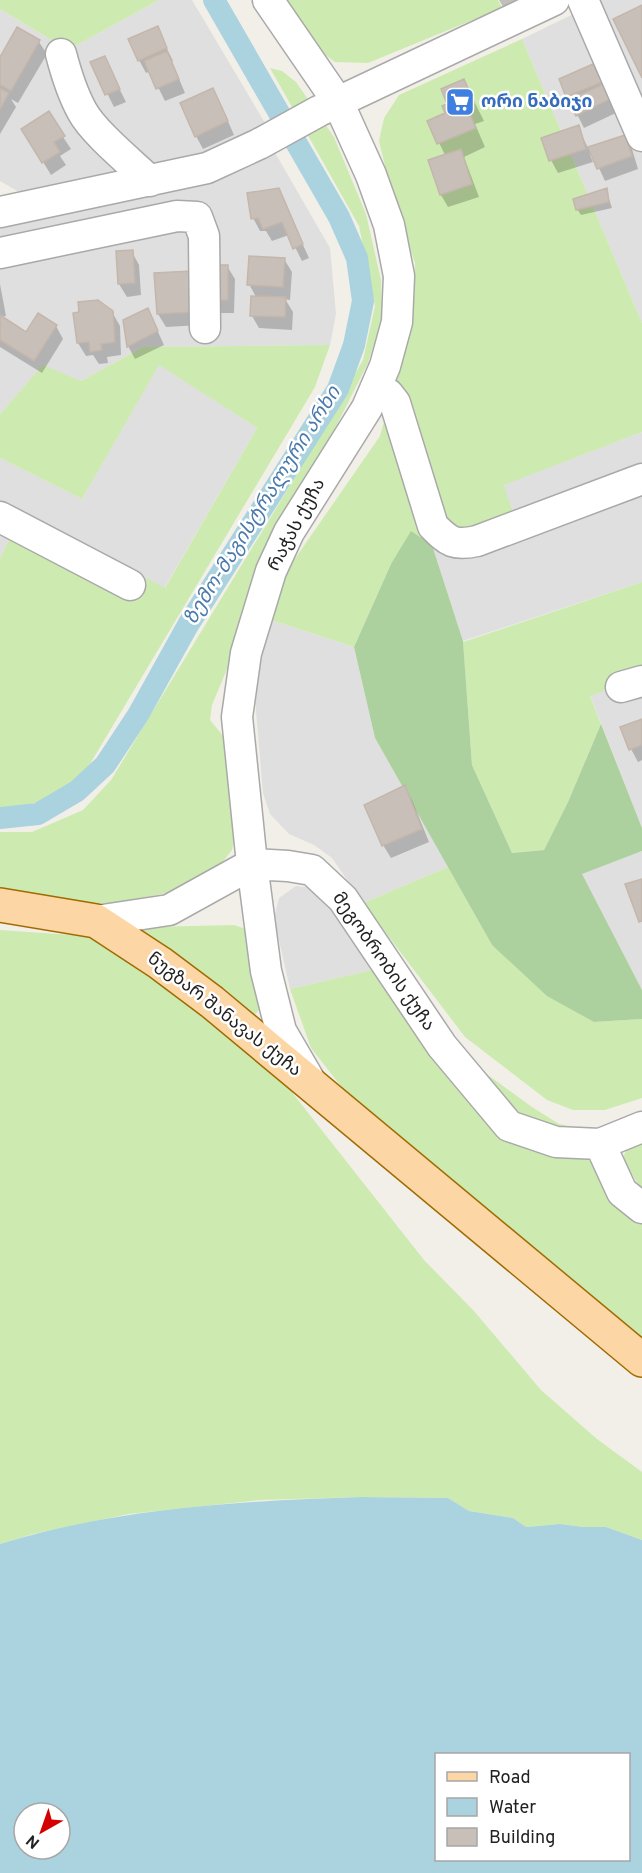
<svg xmlns="http://www.w3.org/2000/svg" width="642" height="1873" viewBox="0 0 642 1873" font-family="Overpass,'Noto Sans Georgian',sans-serif">
<style>
.residential{fill:#e0dfdf}
.grass{fill:#cdebb0}
.forest{fill:#add19e}
.water{fill:#aad3df;fill-rule:evenodd}
.shadow{fill:#0003}
.lines{fill:none;stroke-linecap:round;stroke-linejoin:round}
.canal{stroke:#aad3df;stroke-width:22}
.building{fill:#c7bfb8;stroke:#c4b6ab;stroke-width:1.5}
.minor-casing{stroke:#a9a9a9;stroke-width:33}
.major-casing{stroke:#a06b00;stroke-width:36}
.minor{stroke:#fff;stroke-width:30}
.major{stroke:#fcd6a4;stroke-width:33}
.labels{text-anchor:middle;dominant-baseline:central;stroke-width:5;stroke-linejoin:round;paint-order:stroke}
.shop-label{font-size:18px;font-weight:bold;fill:#366cbe;stroke:#fff;text-anchor:start}
.street-label{font-size:18px;fill:#222;stroke:#fff}
.water-label{font-size:20px;font-style:italic;fill:#4a7aab;stroke:#fff}
</style>
<rect width="100%" height="100%" fill="#f2efe9"/>
<path class="residential" d="M159,0H192L268,128L203,159L26,196L0,181V9L68,50Z
M602,0H642V323L522,39Z
M274,151L330,248L336,314L330,345L143,347L81,381L43,366L0,414V223Z
M159,364L257,428L164,589L23,512L0,558V458L82,499Z
M642,432V582L463,641L432,545L503,485Z
M265,618L354,647L375,738L448,867L363,903L332,858L314,845L289,834L270,814L263,793L253,675Z
M642,677V828L590,695Z
M642,851V990L581,874Z
M296,886L322,889L393,965L290,989L274,918L279,898Z"/>
<path class="grass" d="M0,0H159L68,50L0,9Z
M284,0H498L502,8L368,63L335,62L316,48Z
M522,39L642,323V432L504,485L514,516L432,545L391,564L354,647L265,618L283,576L380,436L413,318L415,263L392,195L379,141L384,118L399,95Z
M270,68L282,71L296,82L334,137L366,214L381,280L382,318L368,363L325,448L256,567L230,662L212,705L210,720L230,744L237,825L232,850L221,864L182,890L110,904L0,894V832H32L83,810L111,780L286,492L363,360L375,306L359,226Z
M330,345L315,387L84,774L43,801L22,806L0,807V558L23,512L165,588L257,428L159,365L82,499L0,458V414L43,365L81,381L143,347Z
M642,582V677L590,696L601,724L568,802L544,850L512,853L472,765L463,642Z
M448,867L492,945L594,1022L642,1019V1098L605,1110H573L547,1100L465,1037L363,903Z
M234,925L246,929L261,1007L256,1014L248,1015L135,929L148,927Z
M0,930L101,937L162,986L229,1032L287,1086L424,1260L474,1311L541,1390L597,1439L642,1472V1540L606,1527H584L560,1524L526,1527L513,1518L469,1511L448,1498L361,1497L260,1500L129,1514L33,1534L0,1544Z
M393,965L447,1045L532,1107L559,1124L592,1131L642,1216V1337L344,1090L311,1048L290,989Z
M642,1124V1192L623,1158L636,1126Z"/>
<path class="forest" d="M411,531L432,545L463,641L472,765L512,853L544,850L568,802L601,724L642,828V851L582,874L642,990V1019L594,1022L547,996L492,945L375,738L354,647L391,564Z"/>
<path class="water" d="M361,1497L448,1498L469,1511L513,1518L526,1527L560,1524L584,1527H606L642,1540V1873H0V1544C117,1508 240,1501 361,1497ZM436,1754H628V1860H436ZM24,1813H60V1849H24Z"/>
<path class="shadow" d="M499,0H533L506,12Z
M157,28L173,61L172,62L185,93L165,101L150,71L146,73L139,60Z
M18,29L39,42L47,54L18,103L11,99L16,107L0,134V60Z
M104,58L126,102L114,107L92,63Z
M592,66L620,111L584,128L568,96Z
M464,81L484,121L475,124L485,147L464,157L479,197L448,207L441,195L445,155L429,122L447,114L449,104Z
M220,103L234,135L203,149L196,136Z
M578,127L588,148L625,136L632,149L638,169L605,181L593,155H590L593,162L558,173L551,160Z
M23,129L63,137L71,149L60,156L66,165L51,175Z
M278,190L309,258L302,261L289,235L272,241L266,231H260L253,218Z
M606,190L612,208L581,215L577,209Z
M132,252L139,265L141,295L127,297L119,284L117,253Z
M284,259L292,272L290,300L285,299L293,312L292,330L259,328L252,316L256,297L249,284Z
M227,266L235,279L234,313H221L213,300Z
M156,274L201,325L166,327L158,314Z
M0,284L6,316L0,317Z
M148,310L164,345L135,359L128,346Z
M112,312L120,326L121,355L107,357L108,363L99,364L93,355L86,356L78,343L74,314Z
M0,317L27,334L56,326L63,339L42,373L0,347Z
M642,721V760L638,762L631,749Z
M404,787L412,800L429,842L391,858L383,845Z"/>
<g class="lines">
<path class="canal" d="M0,818L38,814L77,791L105,765L138,715L188,625L338,389L354,345L363,301L357,258L339,217L214,0"/>
</g>
<path class="building" d="M642,5V78L613,19Z
M158,26L167,48L138,61L128,39Z
M17,27L40,40L11,91L0,85V57Z
M167,51L179,79L156,89L144,61Z
M105,56L120,89L105,95L90,62Z
M593,64L602,82L566,97L559,79Z
M464,79L474,102L466,105L476,128L437,144L427,121L445,113L442,106L447,104L441,89Z
M608,82L614,97L576,116L568,100Z
M0,88L9,93L0,109Z
M213,88L228,121L195,137L180,103Z
M49,111L65,136L54,142L60,152L42,163L21,129Z
M579,125L586,149L549,161L541,138Z
M625,135L632,156L597,169L588,147Z
M461,149L472,184L440,195L428,160Z
M279,188L303,244L293,249L282,222L263,229L258,218L251,219L247,193Z
M607,188L609,202L576,210L573,199Z
M133,250L135,283L118,284L116,251Z
M249,256L285,258L283,287L247,285Z
M212,265H228V300H212Z
M192,271L195,312L157,314L154,273Z
M251,296L286,297L285,317L250,316Z
M98,300L113,311L115,342L101,344L102,350L90,352L89,342L77,343L73,313L79,312L78,302Z
M148,308L158,331L127,347L123,320Z
M38,313L57,325L34,361L0,340V315L26,332Z
M642,719V745L629,750L620,727Z
M405,785L422,829L382,846L364,805Z
M642,879V921L639,922L625,884Z"/>
<g class="lines">
<g class="minor-casing">
<path id="minor" d="M268,0L338,102L371,175L389,225L399,276L397,322L385,366L367,408L289,532L271,571L246,653L237,717L252,864L266,971L281,1031L309,1079
M583,0L642,136
M61,54C66,73 72,93 82,111C93,132 131,163 150,181
M0,212L207,168L259,144L319,111L554,0
M0,253L177,216L197,217L204,236L205,328
M375,389L388,394L395,403L433,526C449,542 454,546 477,541L642,479
M0,517L130,585
M621,687L642,681
M96,921L169,910L252,864L288,866L312,870L343,899L442,1046L509,1126L556,1142L600,1144L642,1127
M600,1144L622,1192L642,1208"/>
</g>
<g class="major-casing">
<path id="major" d="M0,905L96,921L160,963L212,1002L642,1360"/>
</g>
<use href="#minor" class="minor"/>
<use href="#major" class="major"/>
</g>
<defs>
<g id="supermarket-square" transform="scale(1.5)"><rect x="-9" y="-9" width="18" height="18" rx="4" fill="#3f7fe0" stroke="#fff"/><path d="M-6-5.5h2.5l.6 2H6L4.5 2H-2.5L-4.4-4H-6ZM-1.5 3.2a1.3 1.3 0 1 0 .1 0ZM3 3.2a1.3 1.3 0 1 0 .1 0Z" fill="#fff"/></g>
</defs>
<g fill-rule="evenodd">
<use href="#supermarket-square" x="460" y="102"/>
</g>
<g class="labels">
<g class="shop-label">
<text x="481" y="102">ორი ნაბიჯი</text>
</g>
<g class="street-label">
<text transform="translate(297 525) rotate(-62)">რაჭას ქუჩა</text>
<text transform="translate(383 962) rotate(55)">მეგობრობის ქუჩა</text>
<text transform="translate(224 1015) rotate(38)">ნუგზარ შანავას ქუჩა</text>
</g>
<g class="water-label">
<text transform="translate(263 506) rotate(-58)">ზემო-მაგისტრალური არხი</text>
</g>
</g>
<rect x="435" y="1753" width="195" height="108" fill="#ffffff" stroke="#a7a7a7" stroke-width="1.5"/>
<rect x="447" y="1772" width="30" height="9" fill="#fcd6a4" stroke="#a7a7a7" stroke-width="1.5"/>
<text x="489" y="1783" font-size="18" fill="#222222">Road</text>
<rect x="447" y="1798" width="30" height="18" fill="#aad3df" stroke="#a7a7a7" stroke-width="1.5"/>
<text x="489" y="1813" font-size="18" fill="#222222">Water</text>
<rect x="447" y="1828" width="30" height="18" fill="#c7bfb8" stroke="#a7a7a7" stroke-width="1.5"/>
<text x="489" y="1843" font-size="18" fill="#222222">Building</text>
<g transform="translate(42 1831) rotate(220)"><circle r="28" fill="#ffffff" stroke="#a7a7a7" stroke-width="1.5"/>
<path d="M0-4.5L10 22L0 15L-10 22Z" fill="#d40000"/>
<text y="-9" font-size="16" font-weight="bold" text-anchor="middle" fill="#222222">N</text>
</g>
</svg>
